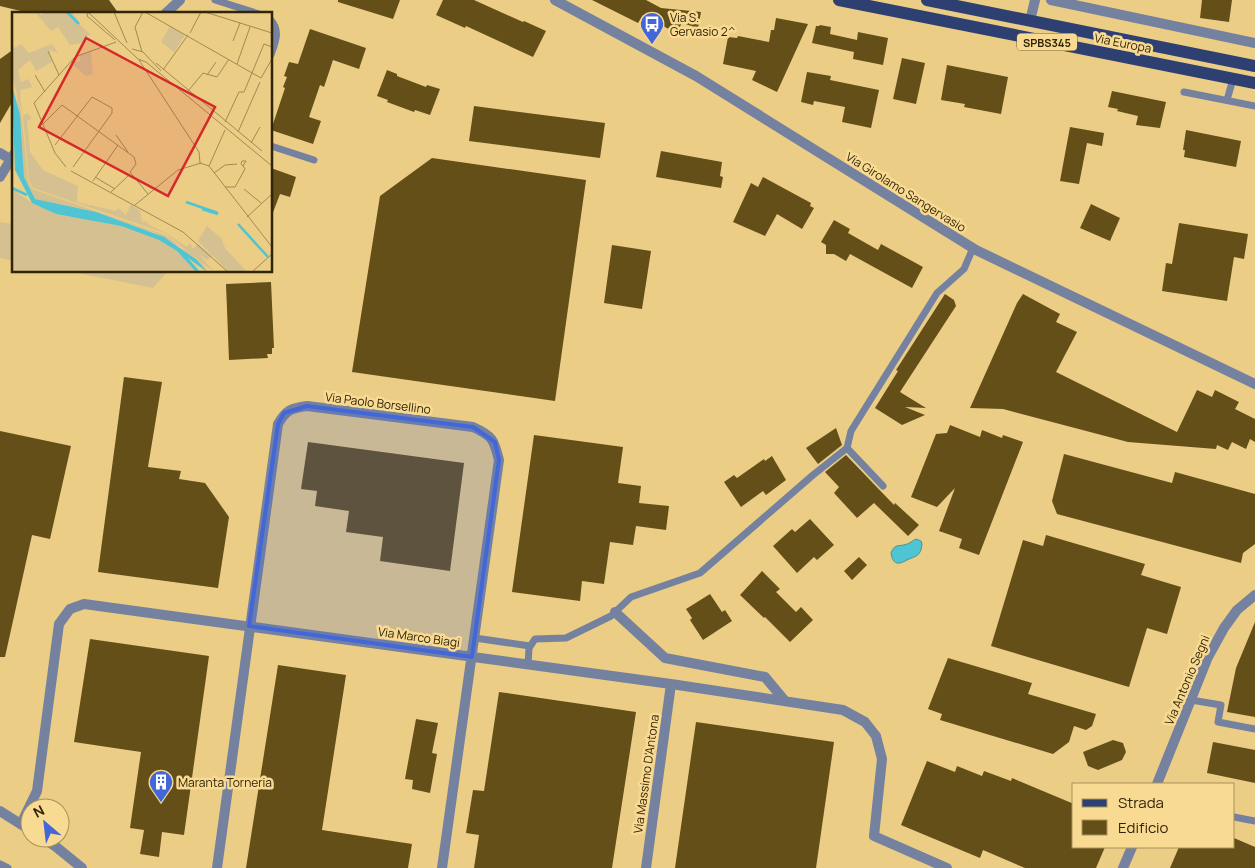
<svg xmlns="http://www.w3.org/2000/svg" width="1255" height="868" viewBox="0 0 1255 868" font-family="Manrope,sans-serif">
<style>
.green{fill:#d5c091}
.water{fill:#4fc4d3;stroke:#469496}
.building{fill:#644f18}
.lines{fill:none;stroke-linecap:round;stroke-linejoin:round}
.service{stroke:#75829f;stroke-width:7}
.minor{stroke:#75829f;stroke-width:10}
.primary{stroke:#2e4072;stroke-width:12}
.marked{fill:#4366d9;fill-opacity:0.2;stroke:#4366d9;stroke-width:4;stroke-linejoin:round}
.labels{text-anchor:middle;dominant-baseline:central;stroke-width:5;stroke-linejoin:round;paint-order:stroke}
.shield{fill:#f9da93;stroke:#6d5b31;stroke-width:1}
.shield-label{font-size:11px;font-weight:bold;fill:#312507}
.poi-label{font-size:12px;fill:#312507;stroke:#f9da93;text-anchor:start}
.street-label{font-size:12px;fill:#312507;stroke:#f9da93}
.inset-river{fill:none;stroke:#4fc4d3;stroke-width:2.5}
.inset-road{fill:none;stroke:#a18a53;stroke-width:1}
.view{fill:#d62828;fill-opacity:0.15;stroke:#d62828;stroke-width:2.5}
.inset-edge{fill:none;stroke:#312507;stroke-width:2.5}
</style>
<rect width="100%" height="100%" fill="#ebcd86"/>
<path class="green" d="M0,222L14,224V261L0,258Z
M67,271H168L153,288Z"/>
<path class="water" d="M916,539L921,541L922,544C921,557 915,556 907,560C898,565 893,565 891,553C894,545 897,546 904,545C909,544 912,541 916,539Z"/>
<path class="building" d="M0,0H109L119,14H33L0,6Z
M338,0H400L393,19L338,2Z
M443,0H474L523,22L524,21L546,31L533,57L466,26L465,28L436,15Z
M592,0H646L661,8L701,12L698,28L682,23L676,33L643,15L638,23Z
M1202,0H1232L1229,22L1200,18Z
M776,18L808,24L777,92L752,80L756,71L723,64L728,37L737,38L738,36L769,42L771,30H774Z
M820,25L831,27L830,34L857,40L858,32L888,38L883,65L853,59L854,52L812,43L816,26H819Z
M310,29L366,48L359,69L333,60L324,87L320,85L309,117L321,121L313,144L271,130L285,88L283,87L287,77L284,76L289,62L298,64Z
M14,49V99L0,123V59Z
M902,58L925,63L916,104L893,99Z
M947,65L1008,77L1001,114L964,107L965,104L941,100Z
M387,70L397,74V76L426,87L427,85L440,89L430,115L415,110L414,112L387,102L388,100L377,96Z
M807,72L831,76L830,80L879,90L871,128L842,122L845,107L814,101L813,105L801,102Z
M1112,91L1166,102L1160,128L1136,125L1138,116L1117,111L1118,109L1108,107Z
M474,106L605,123L600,158L469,141Z
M1070,127L1104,133L1102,146L1087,143L1079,184L1060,181Z
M1186,130L1241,141L1236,167L1184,157L1185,150H1183Z
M661,151L722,162L720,176L723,177L721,188L656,177Z
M432,158L586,180L555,401L352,372L380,196Z
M271,168L296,177L290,197L280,194L272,215Z
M763,177L811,203L810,206L814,208L802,229L777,214L765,236L733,222L751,183L758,187Z
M1091,204L1120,218L1110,241L1080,228Z
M834,220L850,229L848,233L878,250L881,244L923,267L912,288L850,254L846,261L834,254H826V245L821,242Z
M1179,223L1248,234L1244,259L1234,257L1227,301L1162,291L1166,263L1172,264Z
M612,245L651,251L642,309L604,303Z
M271,282L274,348H272V354H267L268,358L229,360L226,284Z
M945,294L954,300L956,306L900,392L926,408L905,407L925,415L902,425L875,408L898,371L896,370Z
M1023,294L1060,314L1056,322L1077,332L1056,372L1177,432L1197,390L1212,397L1215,390L1239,402L1235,409L1255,419V442L1250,439L1246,449L1232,442L1228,450L1217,445L1216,449L1128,442L1003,409L970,408L1017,303Z
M124,377L162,382L148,467L181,471L179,479L205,483L229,517L218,588L98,572Z
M950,425L980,437L982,430L1002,438L1003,435L1023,442L979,555L959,548L962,539L939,531L955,488L937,507L911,497L936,434L947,433Z
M836,428L842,445L818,464L806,448Z
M0,431L71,446L50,539L32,535L5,657H0Z
M534,435L623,447L618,483L641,486L639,503L669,506L666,530L636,526L633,545L610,542L604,584L582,581L580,601L512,592Z
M308,442L464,463L450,571L380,561L383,537L346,532L349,511L315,506L317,491L301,489Z
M1064,454L1172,483L1175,472L1255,494V544L1243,553L1241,563L1057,514L1052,501Z
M846,455L894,505L895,503L919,525L908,536L874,503L857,518L834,493L839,487L825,472Z
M772,456L786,480L766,495L763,491L741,507L724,482L734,475L737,478L764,459L765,461Z
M810,519L834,545L817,560L814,557L797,573L773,546L792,529L795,532Z
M1046,535L1145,564L1141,575L1181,587L1167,634L1147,628L1129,687L991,646L1023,540L1043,546Z
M859,557L867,565L852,580L844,571Z
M762,571L780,589L776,592L796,612L801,607L813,620L790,642L765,617L764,618L740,595Z
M710,594L722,612L725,610L732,621L703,640L690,620L692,618L686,609Z
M1255,622V717L1227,712L1236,668Z
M90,639L209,656L184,835L162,832L159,857L140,854L144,830L130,828L141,752L74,742Z
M948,658L1032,683L1028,694L1096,714L1092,726L1086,730L1074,726L1069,742L1053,754L940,720L942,714L928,709Z
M278,665L346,675L322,830L412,844L408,868H246Z
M499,692L636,712L612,868H474L479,835L466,833L473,790L484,791Z
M416,719L438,723L432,753L437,754L430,793L412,789L413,780L405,779Z
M696,722L834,742L816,868H675Z
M1113,740L1123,743L1126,752L1122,760L1098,770L1088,766L1083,752Z
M1213,742L1255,750V783L1207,773Z
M927,761L955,772L957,766L982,776L984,771L1011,781L1012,778L1074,804V847H1105L1096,868H1025L983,850L980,858L901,825Z
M1234,838L1255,847V868H1170L1179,847H1234Z"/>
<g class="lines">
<path class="service" d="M215,0L259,14
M271,20C281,31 275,43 271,55
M1184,92L1255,106
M1227,100L1233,79
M271,146L314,160
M847,448L851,431L937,293L964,269L973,248
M475,638L530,646
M528,665L529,648L535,639L566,638L611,616L631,597L700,573L813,475L847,448L883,486
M1191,700L1221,705L1218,722L1255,729
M1234,817L1255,821
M0,864L8,868"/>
<path class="minor" d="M555,0L696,76L976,250L1255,384
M1051,0L1255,43
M165,14L180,0
M1030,21L1035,0
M0,153L10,159
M0,177L14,154
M615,612L665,658L765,677L785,701
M1157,784L1208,657L1224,628L1237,610L1255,595
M0,811L30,830
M21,824L37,791L59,624L70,609L84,604L671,684L843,710L865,722L876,736L882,759L874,836L947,868
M43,838L55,846L82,868
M217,868L278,424C286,410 291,408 307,406L473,427C493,436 494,440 499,460L442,868
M646,868L671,684
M1123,868L1132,847"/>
<path class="primary" d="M839,0L1255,83
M927,0L1255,66"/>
</g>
<path class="marked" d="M307,406L473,427L495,442L499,460L472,657L249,626L278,424L284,413Z"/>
<defs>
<g id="bus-pin" transform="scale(1.25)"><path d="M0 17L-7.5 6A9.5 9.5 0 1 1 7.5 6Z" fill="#4366d9" stroke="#f9da93"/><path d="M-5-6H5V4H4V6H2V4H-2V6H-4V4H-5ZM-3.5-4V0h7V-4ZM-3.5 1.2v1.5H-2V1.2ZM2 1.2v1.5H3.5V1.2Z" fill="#fff"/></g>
<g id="building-pin" transform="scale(1.25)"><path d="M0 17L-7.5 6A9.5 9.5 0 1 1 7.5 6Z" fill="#4366d9" stroke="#f9da93"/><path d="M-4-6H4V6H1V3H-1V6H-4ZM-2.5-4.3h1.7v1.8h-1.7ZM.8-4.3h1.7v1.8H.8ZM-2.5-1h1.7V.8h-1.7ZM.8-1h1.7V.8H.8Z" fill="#fff"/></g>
</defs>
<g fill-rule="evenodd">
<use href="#bus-pin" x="652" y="24"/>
<use href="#building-pin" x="161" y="782"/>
</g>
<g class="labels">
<rect class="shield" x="1017" y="33.5" width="60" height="17" rx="4"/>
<g class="shield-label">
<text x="1047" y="42">SPBS345</text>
</g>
<g class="poi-label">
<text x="670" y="17">Via S.<tspan x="670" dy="14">Gervasio 2^</tspan></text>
<text x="178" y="782">Maranta Torneria</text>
</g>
<g class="street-label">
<text transform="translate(1123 43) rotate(11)">Via Europa</text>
<text transform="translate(906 192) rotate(32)">Via Girolamo Sangervasio</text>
<text transform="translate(378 403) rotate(7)">Via Paolo Borsellino</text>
<text transform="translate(419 637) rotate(8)">Via Marco Biagi</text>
<text transform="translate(1187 680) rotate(-67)">Via Antonio Segni</text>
<text transform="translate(646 774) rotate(-82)">Via Massimo D'Antona</text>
</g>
</g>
<g transform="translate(12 12)">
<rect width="260" height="260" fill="#ebcd86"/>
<path d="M23,0L29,3L33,0H63L61,2L67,9L57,3L78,22L69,31L58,33L46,15L39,19ZM158,14L173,23L162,40L149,30ZM0,31L3,36L9,32L17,41L40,32L46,41L37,38L40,50L24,59L18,48L6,58L9,70L16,67L20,75L9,78L8,83L11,104L15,101L20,106L15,109L18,140L31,158L66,174L65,190L104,199L106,196L114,203L119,192L128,199L130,210L134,209L137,213L154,221L175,235L178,231L181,237L186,232L200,244L195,248L187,242L202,260L153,221L21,176L17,168L11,104L0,64ZM79,40L81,62L74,64L59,51L62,49L69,50L67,44ZM5,82L10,105L16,168L20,177L153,223L178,241L190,251L196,260L169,235L143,221L84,200L23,187L12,165ZM0,177L20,191L44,202L109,214L147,228L165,239L184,260H0ZM195,214L210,227L213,236L235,260H217L186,229Z" fill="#d5c091"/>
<path d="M0,73L8,103L12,165L23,187L84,200L152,225L185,248L195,260L176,246L188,260H184L165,239L147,228L109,214L44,202L20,191L3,158Z" fill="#4fc4d3"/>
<path class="inset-river" d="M55,0L67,12M0,176L15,183M174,190L206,201M190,197L206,202M226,212L256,245"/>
<path class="inset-road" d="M76,0L126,47L134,50L260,154M102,0L115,31M133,0L249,66M193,0L260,21M76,1L75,4L103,28M178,21L189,0M221,29L228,11M120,37L131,40L149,59M36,39L47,63M130,40L123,15L131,0M127,48L187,140L188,151L197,154L260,235M144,51L250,139M225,52L238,15M151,58L176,23M23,63L33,80M195,63L204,50M249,66L260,47M176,79L191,61L205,65L217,47M213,110L227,80H232L252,32L260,35M31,112L50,93L122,145L124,152L118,160L136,182M226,120L248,70M104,123L116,140M239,131L248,115M43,133L80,85L100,96V101L61,155M230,149H234L231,154L229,152ZM197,154L213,118M54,155L43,141L22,91L63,45L104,30M59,159L171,220L216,260M202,161L213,153L225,152M83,165L103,177M81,169L106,133M213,175H223L233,157L231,154M232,177L249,191M99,180L116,164M123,193L166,158L189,151M235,205L260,182M240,260L260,242"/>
<path class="view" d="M74,26L203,95L156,184L27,115Z"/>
<rect width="260" height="260" class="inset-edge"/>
</g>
<rect x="1072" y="783" width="162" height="65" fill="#f9da93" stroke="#a9925b"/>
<rect x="1082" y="799" width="25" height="8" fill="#2e4072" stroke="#a9925b"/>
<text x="1118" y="808" font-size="15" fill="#312507">Strada</text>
<rect x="1082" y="820" width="25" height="15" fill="#644f18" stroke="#a9925b"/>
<text x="1118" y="833" font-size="15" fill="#312507">Edificio</text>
<g transform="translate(45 823) rotate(332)"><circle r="24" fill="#f9da93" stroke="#a9925b"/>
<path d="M0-4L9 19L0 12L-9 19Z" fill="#4366d9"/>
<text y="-8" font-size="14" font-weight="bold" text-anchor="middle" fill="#312507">N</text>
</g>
</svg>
